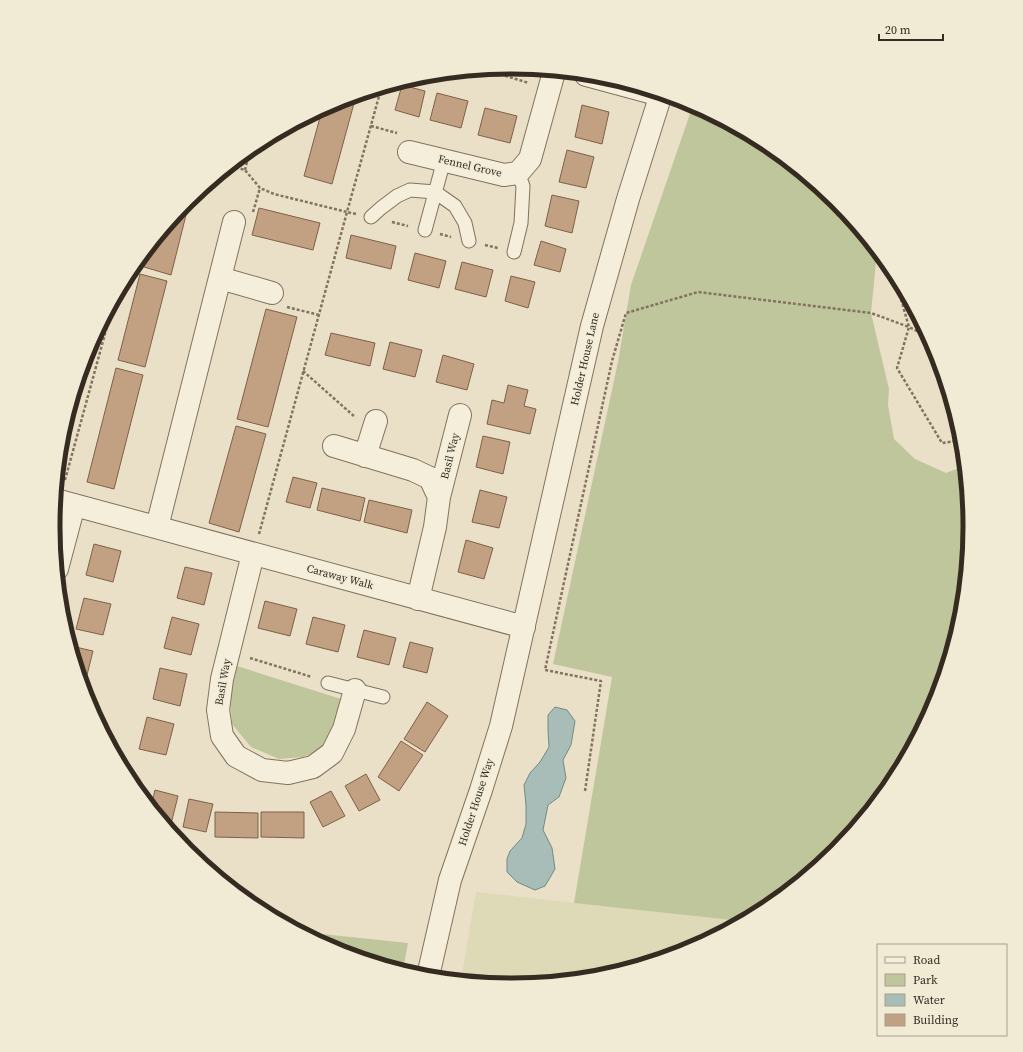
<svg xmlns="http://www.w3.org/2000/svg" width="1023" height="1052" viewBox="0 0 1023 1052" font-family="'Source Serif 4',serif">
<style>
.farmland{fill:#ded9b6}
.green{fill:#bfc69c}
.water{fill:#a8bdb8;stroke:#708b85}
.building{fill:#c2a082;stroke:#7f6048}
.lines{fill:none;stroke-linecap:round;stroke-linejoin:round}
.lane-casing{stroke:#82735f;stroke-width:15}
.street-casing{stroke:#82735f;stroke-width:24}
.path{stroke:#82735f;stroke-width:2.5;stroke-dasharray:3 2;stroke-linecap:butt}
.lane{stroke:#f5eeda;stroke-width:13}
.street{stroke:#f5eeda;stroke-width:22}
.labels{text-anchor:middle;dominant-baseline:central;stroke-width:3;stroke-linejoin:round;paint-order:stroke}
.street-label{font-size:11px;fill:#352b21;stroke:#f1ebd6}
.rim{fill:none;stroke:#352b21;stroke-width:5}
</style>
<rect width="100%" height="100%" fill="#e9e0c7"/>
<path class="farmland" d="M476,892L741,921L687,950L601,976L511,984L461,980Z"/>
<path class="green" d="M693,105L766,145L836,202L877,252L871,313L889,389L888,405L894,439L915,459L946,473L964,466L970,526L961,616L935,702L893,781L836,850L766,907L741,921L574,903L612,677L553,664L618,362L631,285Z
M237,666L341,699L336,722L326,747L303,757L279,759L251,747L232,724L230,700Z
M303,932L408,943L403,970L336,950Z"/>
<path class="water" d="M555,707L567,710L575,721L571,745L563,760L566,778L559,797L548,805L543,830L552,848L555,869L545,886L535,890L517,882L507,872V859L510,851L522,838L526,824V805L524,785L530,773L540,762L549,747L548,730V715Z"/>
<path class="building" d="M402,85L425,91L419,117L395,110Z
M437,93L468,101L461,128L430,120Z
M356,96L332,184L304,176L322,110L336,102Z
M582,105L609,112L602,144L575,137Z
M485,108L517,116L510,143L478,135Z
M567,150L594,157L586,188L559,182Z
M552,195L579,201L572,233L545,226Z
M190,199L171,275L144,267L148,249Z
M259,208L320,223L313,250L252,235Z
M351,235L396,246L391,269L346,258Z
M541,241L566,249L560,272L534,265Z
M415,253L446,261L439,288L408,280Z
M462,262L493,270L486,297L455,289Z
M140,274L167,281L145,367L118,360Z
M511,276L535,282L528,308L505,301Z
M266,309L297,317L268,427L237,419Z
M331,333L375,343L370,366L325,355Z
M390,342L422,350L415,377L383,369Z
M443,355L474,364L467,390L436,382Z
M116,368L143,375L114,489L87,482Z
M508,385L528,390L524,406L536,409L530,434L487,424L492,400L504,403Z
M236,426L266,434L239,532L209,523Z
M483,436L510,442L503,474L476,467Z
M293,477L317,483L310,508L286,502Z
M322,488L365,498L360,521L317,510Z
M480,490L507,497L499,528L472,522Z
M369,500L412,510L407,533L364,522Z
M466,540L493,548L484,579L458,572Z
M94,544L121,551L113,582L86,575Z
M185,567L212,573L204,605L177,598Z
M84,598L111,604L103,635L76,629Z
M265,601L297,609L290,636L258,628Z
M172,617L199,624L191,655L164,648Z
M313,617L345,625L338,652L306,644Z
M364,630L396,638L389,665L357,657Z
M410,642L433,648L427,673L403,667Z
M71,646L93,651L85,683L82,682Z
M160,668L187,674L180,706L153,699Z
M427,702L448,716L425,752L404,739Z
M147,717L174,724L166,755L139,749Z
M401,741L423,755L399,791L378,777Z
M366,774L380,800L359,811L345,786Z
M155,790L178,796L171,824L165,823L151,806Z
M331,791L345,816L323,827L310,802Z
M189,799L213,804L206,832L183,827Z
M215,812L258,813V838L215,837Z
M261,812H304V838L261,837Z"/>
<g class="lines">
<g class="lane-casing">
<path id="lane" d="M371,217L381,208L397,196L410,190L435,192L455,206L465,223L469,241
M425,230L444,160
M514,252L521,223L523,186L518,173
M328,683L383,697"/>
</g>
<g class="street-casing">
<path id="street" d="M586,75L660,95
M409,152L504,175L518,173L530,159L554,72
M220,278L272,293
M334,446L413,470L430,478L439,497L435,527L418,599
M365,456L376,421
M439,497L460,415
M56,500L524,627
M157,527L234,222
M253,554L222,679L218,710L222,736L236,756L262,770L288,773L313,767L332,753L344,729L355,690
M57,569L74,505
M428,976L450,880L481,790L501,726L592,326L628,199L661,94"/>
</g>
<path class="path" d="M486,70L529,83
M371,126L397,133
M231,166L245,170L260,188L274,194L347,212L381,89
M245,170L250,150
M253,212L260,188
M392,222L408,226
M440,234L451,237
M485,245L498,248
M898,280L897,285L909,327L927,336
M287,307L319,315
M303,371L355,417
M65,480L114,301
M259,534L347,212L356,214
M250,658L312,677
M585,791L601,681L545,670L612,361L626,313L698,292L871,313L909,327L897,368L942,443L962,440"/>
<use href="#lane" class="lane"/>
<use href="#street" class="street"/>
</g>
<g class="labels">
<g class="street-label">
<text transform="translate(470 166) rotate(13)">Fennel Grove</text>
<text transform="translate(585 359) rotate(-77)">Holder House Lane</text>
<text transform="translate(450 456) rotate(-76)">Basil Way</text>
<text transform="translate(340 577) rotate(15)">Caraway Walk</text>
<text transform="translate(223 682) rotate(-80)">Basil Way</text>
<text transform="translate(476 802) rotate(-72)">Holder House Way</text>
</g>
</g>
<path d="M0 0H1023V1052H0ZM511 74H512A451 451 0 0 1 963 525V527A451 451 0 0 1 512 978H511A451 451 0 0 1 60 527V525A451 451 0 0 1 511 74Z" fill="#f1ebd6" fill-rule="evenodd"/>
<path class="rim" d="M511 74H512A451 451 0 0 1 963 525V527A451 451 0 0 1 512 978H511A451 451 0 0 1 60 527V525A451 451 0 0 1 511 74Z"/>
<rect x="877" y="944" width="130" height="92" fill="#f1ebd6" stroke="#a69e8e"/>
<rect x="885" y="957" width="20" height="6" fill="#f5eeda" stroke="#a69e8e"/>
<text x="913" y="964" font-size="12" fill="#352b21">Road</text>
<rect x="885" y="974" width="20" height="12" fill="#bfc69c" stroke="#a69e8e"/>
<text x="913" y="984" font-size="12" fill="#352b21">Park</text>
<rect x="885" y="994" width="20" height="12" fill="#a8bdb8" stroke="#a69e8e"/>
<text x="913" y="1004" font-size="12" fill="#352b21">Water</text>
<rect x="885" y="1014" width="20" height="12" fill="#c2a082" stroke="#a69e8e"/>
<text x="913" y="1024" font-size="12" fill="#352b21">Building</text>
<path d="M879 34v6h64v-6" fill="none" stroke="#352b21" stroke-width="2"/>
<text x="885" y="34" font-size="12" fill="#352b21" stroke="#f1ebd6" stroke-width="3" paint-order="stroke">20 m</text>
</svg>
